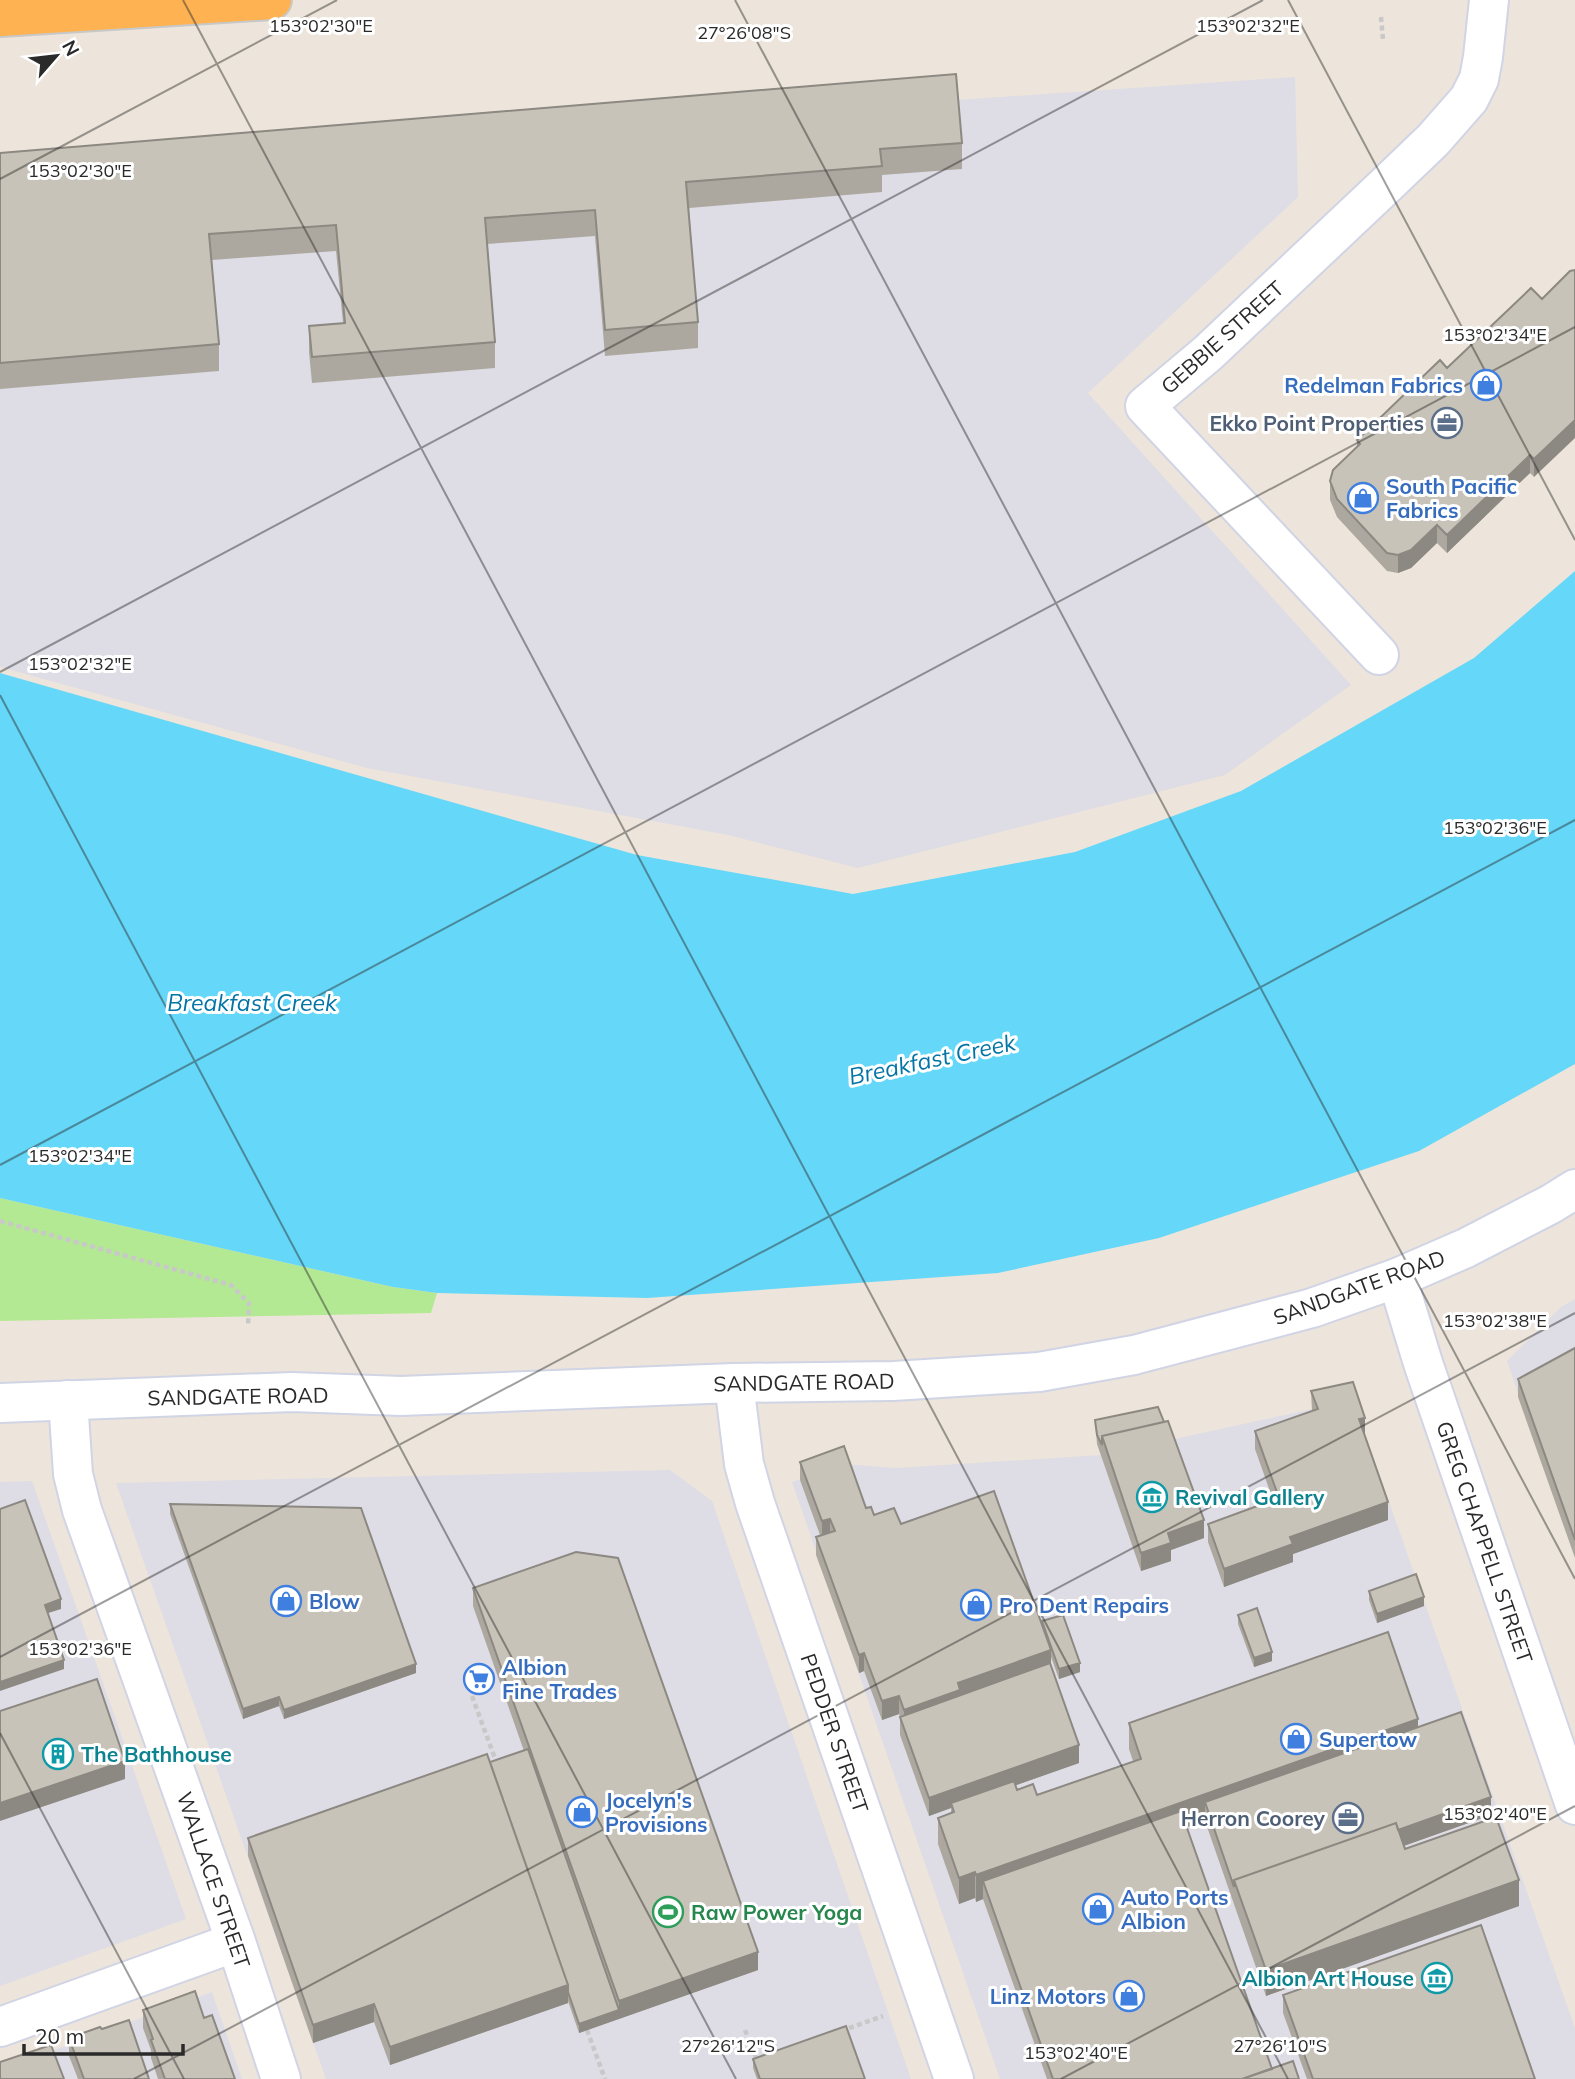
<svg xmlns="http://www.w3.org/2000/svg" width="1575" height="2079" viewBox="0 0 1575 2079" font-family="Mulish,sans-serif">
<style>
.industrial{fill:#dedce5}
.green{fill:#b3e992}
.water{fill:#65d7f8}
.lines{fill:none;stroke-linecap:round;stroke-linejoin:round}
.minor-casing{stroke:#d0d4e4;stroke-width:42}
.secondary-casing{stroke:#d0d4e4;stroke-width:42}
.trunk-casing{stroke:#c8c8c8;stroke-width:42}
.path{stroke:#c8c8c8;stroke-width:4.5;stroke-dasharray:5 3.5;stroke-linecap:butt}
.minor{stroke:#fff;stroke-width:38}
.secondary{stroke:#fff;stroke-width:38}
.trunk{stroke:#feb252;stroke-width:38}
.wall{fill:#aca89f}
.shaded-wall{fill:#8c8882}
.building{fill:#c8c3b9;stroke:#8c8882;stroke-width:2}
.ticks{fill:none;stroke:#2a2a2a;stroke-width:2;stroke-opacity:0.45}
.labels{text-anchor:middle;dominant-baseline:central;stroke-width:6;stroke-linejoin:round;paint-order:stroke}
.street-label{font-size:21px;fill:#2a2a2a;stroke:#fff}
.shop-label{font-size:21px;font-weight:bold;fill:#366cbe;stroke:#fff;text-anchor:start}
.service-label{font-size:21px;font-weight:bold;fill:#4e5e75;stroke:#fff;text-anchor:end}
.culture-label{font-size:21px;font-weight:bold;fill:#0d838f;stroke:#fff;text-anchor:start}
.leisure-label{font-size:21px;font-weight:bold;fill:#27864d;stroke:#fff;text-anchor:start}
.water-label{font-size:23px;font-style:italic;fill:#0274a6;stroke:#fff}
.ticks-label{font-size:18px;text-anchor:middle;fill:#2a2a2a;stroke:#fff;stroke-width:6;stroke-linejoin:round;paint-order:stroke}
</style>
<rect width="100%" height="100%" fill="#ede5db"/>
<path class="industrial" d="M1295,77L1298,197L1088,393L1351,685L1225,775L858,868L728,835L367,768L0,667V165Z
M1575,1299V1558L1507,1361L1561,1307Z
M1353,1400L1575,2028V2079H1000L792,1482L844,1464L896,1468L1102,1455Z
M670,1470L712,1501L911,2079H326L116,1483Z
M32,1481L186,1919L0,1986V1482Z
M212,1992L242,2079H0V2070Z"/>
<path class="green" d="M0,1198L393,1287L437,1293L431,1313L0,1321Z"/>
<path class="water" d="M1575,571V1064L1419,1151L1159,1238L998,1273L647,1298L437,1293L393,1287L0,1198V673L637,855L853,894L1075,852L1241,791L1474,658Z"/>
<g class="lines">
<g class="minor-casing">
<path id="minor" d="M1379,655L1145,406L1208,353L1385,186L1433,140L1469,99L1479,79L1483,57L1489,0
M1397,1278L1423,1363L1575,1805
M734,1383L744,1464L755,1503L954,2079
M68,1400L73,1474L82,1510L236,1942L281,2079
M0,2027L236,1942"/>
</g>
<g class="secondary-casing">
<path id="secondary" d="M0,1403L292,1392L401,1396L734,1383L893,1381L1039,1372L1134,1355L1312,1308L1397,1278L1466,1248L1551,1204L1575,1189"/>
</g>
<g class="trunk-casing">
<path id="trunk" d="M0,17L272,0"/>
</g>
<path class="path" d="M1381,17L1383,40
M0,1221L231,1285L249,1303L248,1326
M472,1696L497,1764
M587,2030L605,2079
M745,2030L757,2060
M841,2031L883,2016"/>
<use href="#minor" class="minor"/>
<use href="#secondary" class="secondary"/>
<use href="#trunk" class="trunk"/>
</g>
<path class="wall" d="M962,143V169L882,175V192L689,208L698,322V348L605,356L595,236L487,244L495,342V368L312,383L309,352V326L343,323L336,251L212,260L219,344V371L0,389V153Z
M1542,299L1534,477L1530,473L1447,553L1437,543L1411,568L1398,573L1387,571L1337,517L1330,500V481L1357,447V440L1447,368Z
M1575,1348V1558L1518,1397V1379Z
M1311,1391L1365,1436L1388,1520L1293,1554V1562L1224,1587L1208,1542V1524L1273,1500L1255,1449V1431L1312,1411Z
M1095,1420L1204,1538L1171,1550V1561L1141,1571L1097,1444Z
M800,1462L866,1508L874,1515L901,1524L1042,1625V1621L1080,1672L1059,1679L1051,1657V1666L1079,1763L1015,1785L1017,1790L1037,1795L1133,1761L1129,1749V1723L1418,1727L1491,1815L1404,1846L1405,1849L1519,1906L1266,1996L1205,1821L1186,1827L1272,2069L1299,2079H1047L983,1899L976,1902L975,1898L959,1904L938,1844V1818L951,1813V1808L929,1816L900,1735V1717L899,1714L882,1720L864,1671L859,1673L816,1555V1537L820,1535L800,1480Z
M170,1504L416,1673L284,1719L279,1706L243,1719L170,1514Z
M473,1588L758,1970L579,2033L568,2001V2003L390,2065L374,2022L313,2043L248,1856V1838L524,1751L473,1606Z
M1369,1591L1424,1606L1377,1623L1369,1600Z
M1238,1615L1272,1661L1254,1667L1238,1624Z
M1283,1995L1535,2079H1307L1283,2013Z
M143,2010L204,2018L235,2079H158L151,2058V2050L143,2028Z
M102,2029L149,2079H78L69,2056V2038Z
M753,2059L865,2079H757L753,2068Z"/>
<path class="shaded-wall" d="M1575,420V438L1534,477V459Z
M1530,455V473L1447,553V535Z
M1437,525V543L1411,568L1398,573V555Z
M1365,1418V1436L1359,1419Z
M1388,1502V1520L1293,1554V1562L1224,1587V1569L1290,1537Z
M830,1519V1537L822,1539V1521Z
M1204,1520V1538L1171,1550V1561L1141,1571V1553L1168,1533Z
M1424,1597V1606L1377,1623V1614Z
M61,1599V1609L45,1614V1605Z
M1051,1650V1668L904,1728V1710L958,1683Z
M1272,1652V1661L1254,1667V1658Z
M864,1653V1671L859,1673V1655Z
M64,1660V1669L0,1691V1682Z
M1080,1663V1672L1059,1679V1669Z
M416,1664V1673L284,1719V1710Z
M899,1696V1714L882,1720V1701Z
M279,1697V1706L243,1719V1709Z
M1418,1719V1745L1205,1802V1821L989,1897L983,1881V1899L976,1902V1875Z
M1079,1745V1763L952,1808L951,1803V1808L929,1816V1798Z
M125,1761V1779L0,1821V1803Z
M1491,1797V1815L1242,1903L1237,1887Z
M975,1872V1898L959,1904V1878Z
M1519,1880V1906L1266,1996V1970Z
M758,1952V1970L579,2033V2024L619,2010V2001Z
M568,1985V2003L390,2065V2047Z
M374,2004V2022L313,2043V2025Z"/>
<path class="building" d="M956,74L962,143L880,149L882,166L686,182L698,322L605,330L595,210L485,218L495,342L312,357L309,326L345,323L336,225L209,234L219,344L0,363V153Z
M1575,270V420L1534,459L1530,455L1447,535L1437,525L1411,550L1398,555L1387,553L1337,499L1330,481L1333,470L1360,444L1357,440L1440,360L1447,368L1531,288L1542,299L1570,271Z
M1575,1348V1540L1518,1379Z
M1353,1382L1365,1418L1359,1419L1388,1502L1290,1537L1293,1544L1224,1569L1208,1524L1279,1498L1255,1431L1318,1409L1311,1391Z
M1158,1407L1164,1422L1102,1436V1445L1097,1435L1095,1420Z
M1168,1421L1204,1520L1168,1533L1171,1543L1141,1553L1102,1436Z
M844,1446L866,1508L871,1507L874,1515L894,1508L901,1524L994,1491L1051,1650L958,1683L960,1690L904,1710L899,1696L882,1701L864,1653L859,1655L816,1537L835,1531L830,1519L822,1521L800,1462Z
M25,1500L61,1599L45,1605L64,1660L0,1682V1509Z
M170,1504L361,1508L416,1664L284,1710L279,1697L243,1709Z
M576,1552L618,1558L758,1952L619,2001L473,1588Z
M1416,1574L1424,1597L1377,1614L1369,1591Z
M1257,1608L1272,1652L1254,1658L1238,1615Z
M1063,1615L1080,1663L1059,1669L1042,1621Z
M1388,1632L1418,1719L976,1875L975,1872L959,1878L938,1818L954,1812L951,1803L1014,1781L1017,1790L1033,1784L1037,1795L1141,1759L1129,1723Z
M1050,1663L1079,1745L929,1798L900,1717Z
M97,1679L125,1761L0,1803V1711Z
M1461,1712L1491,1797L1398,1830L1396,1823L1234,1880V1887L1205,1802Z
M528,1749L619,2010L579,2024L568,1992V1985L490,1762Z
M487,1754L568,1985L390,2047L374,2004L313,2025L248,1838Z
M1181,1811L1272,2069L1242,2079H1053L983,1881Z
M1496,1817L1519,1880L1266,1970L1234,1880L1396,1823L1405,1849Z
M1481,1925L1535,2079H1313L1283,1995Z
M195,1991L204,2018L212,2015L235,2079H165L151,2040L153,2039L143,2010Z
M129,2020L149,2079H84L69,2038L100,2027L102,2029Z
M846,2026L865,2079H760L753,2059Z
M51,2045L64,2079H0V2062Z
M1293,2061L1299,2079H1242Z"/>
<path class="ticks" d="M183,0L1288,2079M735,0L1575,1579M1288,0L1575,540M0,179L337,0M0,672L1263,0M0,695L736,2079M0,1165L1575,327M0,1657L1575,820M0,1733L184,2079M134,2079L1575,1313M1061,2079L1575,1806"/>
<defs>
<g id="shop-ring" transform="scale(1.575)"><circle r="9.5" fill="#fff" stroke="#3f7fe0" stroke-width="1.5"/><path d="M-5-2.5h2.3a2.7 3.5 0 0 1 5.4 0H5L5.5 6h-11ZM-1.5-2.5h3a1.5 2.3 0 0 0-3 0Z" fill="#3f7fe0"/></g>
<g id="office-ring" transform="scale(1.575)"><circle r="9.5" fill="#fff" stroke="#5c6f8a" stroke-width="1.5"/><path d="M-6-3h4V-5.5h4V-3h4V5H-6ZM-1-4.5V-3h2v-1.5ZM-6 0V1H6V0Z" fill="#5c6f8a"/></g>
<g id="museum-ring" transform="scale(1.575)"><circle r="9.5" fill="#fff" stroke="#0f9aa8" stroke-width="1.5"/><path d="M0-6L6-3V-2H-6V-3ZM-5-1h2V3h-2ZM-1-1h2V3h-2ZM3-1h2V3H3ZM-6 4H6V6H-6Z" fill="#0f9aa8"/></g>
<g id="supermarket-ring" transform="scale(1.575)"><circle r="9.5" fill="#fff" stroke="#3f7fe0" stroke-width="1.5"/><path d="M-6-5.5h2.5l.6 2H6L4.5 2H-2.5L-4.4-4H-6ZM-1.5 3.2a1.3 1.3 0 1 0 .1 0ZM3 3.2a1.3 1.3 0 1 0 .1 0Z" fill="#3f7fe0"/></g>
<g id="building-ring" transform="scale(1.575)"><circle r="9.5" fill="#fff" stroke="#0f9aa8" stroke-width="1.5"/><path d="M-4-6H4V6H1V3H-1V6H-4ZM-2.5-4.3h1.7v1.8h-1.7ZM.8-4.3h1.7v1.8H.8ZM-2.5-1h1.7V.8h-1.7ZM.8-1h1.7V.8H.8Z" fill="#0f9aa8"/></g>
<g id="stadium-ring" transform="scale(1.575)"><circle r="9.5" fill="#fff" stroke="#2e9e5b" stroke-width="1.5"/><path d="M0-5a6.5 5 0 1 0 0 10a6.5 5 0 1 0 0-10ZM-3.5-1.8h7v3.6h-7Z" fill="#2e9e5b"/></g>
</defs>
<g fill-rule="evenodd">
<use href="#shop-ring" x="1486" y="385"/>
<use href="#office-ring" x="1447" y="423"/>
<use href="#shop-ring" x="1363" y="498"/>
<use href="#museum-ring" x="1152" y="1497"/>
<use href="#shop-ring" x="286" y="1601"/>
<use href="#shop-ring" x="976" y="1605"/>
<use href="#supermarket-ring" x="479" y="1679"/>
<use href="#shop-ring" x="1296" y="1739"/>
<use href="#building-ring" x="58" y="1754"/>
<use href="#shop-ring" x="582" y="1812"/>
<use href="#office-ring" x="1348" y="1818"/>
<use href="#shop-ring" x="1098" y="1909"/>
<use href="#stadium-ring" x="668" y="1912"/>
<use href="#museum-ring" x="1437" y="1978"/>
<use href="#shop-ring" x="1129" y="1996"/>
</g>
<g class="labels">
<g class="street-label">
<text transform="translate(1222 337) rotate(-42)">GEBBIE STREET</text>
<text transform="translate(1359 1287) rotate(-20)">SANDGATE ROAD</text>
<text transform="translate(804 1382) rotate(-1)">SANDGATE ROAD</text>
<text transform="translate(238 1396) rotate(-1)">SANDGATE ROAD</text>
<text transform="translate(1485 1542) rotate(71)">GREG CHAPPELL STREET</text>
<text transform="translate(835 1733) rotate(71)">PEDDER STREET</text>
<text transform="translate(214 1880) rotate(71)">WALLACE STREET</text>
</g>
<g class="shop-label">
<text x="1463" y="385" text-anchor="end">Redelman Fabrics</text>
<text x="1386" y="486">South Pacific<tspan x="1386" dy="24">Fabrics</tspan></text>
<text x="309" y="1601">Blow</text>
<text x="999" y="1605">Pro Dent Repairs</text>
<text x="502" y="1667">Albion<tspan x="502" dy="24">Fine Trades</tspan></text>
<text x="1319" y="1739">Supertow</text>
<text x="605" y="1800">Jocelyn's<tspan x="605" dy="24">Provisions</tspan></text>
<text x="1121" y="1897">Auto Ports<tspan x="1121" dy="24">Albion</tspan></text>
<text x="1106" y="1996" text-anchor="end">Linz Motors</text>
</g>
<g class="service-label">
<text x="1424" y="423">Ekko Point Properties</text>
<text x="1325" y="1818">Herron Coorey</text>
</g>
<g class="culture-label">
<text x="1175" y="1497">Revival Gallery</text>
<text x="81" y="1754">The Bathhouse</text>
<text x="1414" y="1978" text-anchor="end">Albion Art House</text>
</g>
<g class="leisure-label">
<text x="691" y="1912">Raw Power Yoga</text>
</g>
<g class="water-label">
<text x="252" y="1002">Breakfast Creek</text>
<text transform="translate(932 1059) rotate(-12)">Breakfast Creek</text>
</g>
</g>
<g class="ticks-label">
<text x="321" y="32">153°02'30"E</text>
<text x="1248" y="32">153°02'32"E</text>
<text x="744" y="39">27°26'08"S</text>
<text x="80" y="177">153°02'30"E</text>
<text x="1495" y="341">153°02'34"E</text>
<text x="80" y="670">153°02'32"E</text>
<text x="1495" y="834">153°02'36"E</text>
<text x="80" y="1162">153°02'34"E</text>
<text x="1495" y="1327">153°02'38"E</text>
<text x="80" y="1655">153°02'36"E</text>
<text x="1495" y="1820">153°02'40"E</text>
<text x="728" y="2052">27°26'12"S</text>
<text x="1280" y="2052">27°26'10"S</text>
<text x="1076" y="2059">153°02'40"E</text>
</g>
<g transform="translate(56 56) rotate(62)" stroke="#ffffff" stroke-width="5" paint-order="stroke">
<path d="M0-5L12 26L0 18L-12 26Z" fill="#2a2a2a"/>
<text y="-10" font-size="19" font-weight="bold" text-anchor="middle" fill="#2a2a2a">N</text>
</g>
<path d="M24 2044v10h159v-10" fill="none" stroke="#2a2a2a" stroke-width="3.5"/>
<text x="35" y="2044" font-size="21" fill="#2a2a2a" stroke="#ffffff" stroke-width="5" paint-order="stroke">20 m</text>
</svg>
